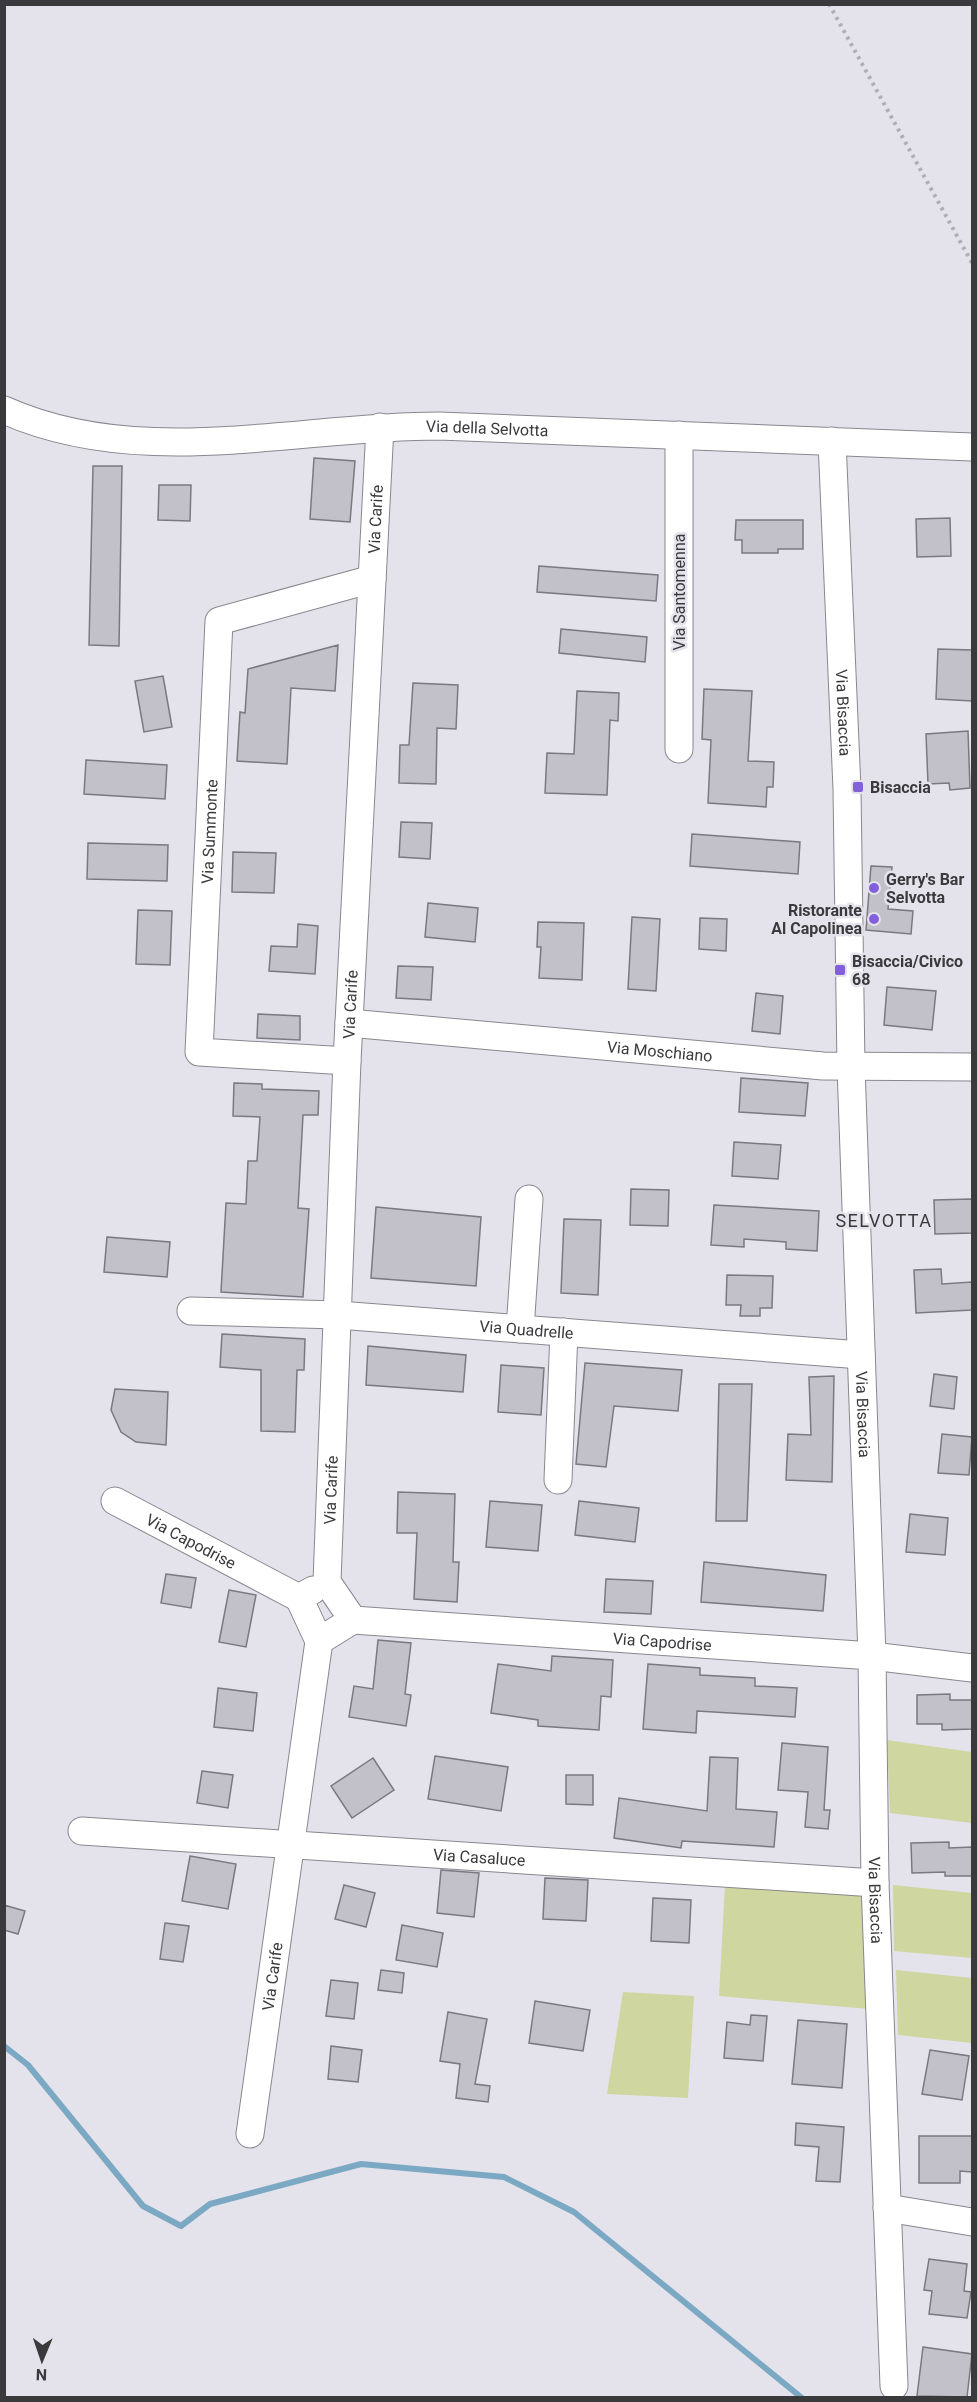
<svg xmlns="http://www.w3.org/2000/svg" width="977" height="2402" viewBox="0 0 977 2402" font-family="Roboto,sans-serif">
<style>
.green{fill:#d0d6a0}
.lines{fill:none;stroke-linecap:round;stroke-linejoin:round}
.stream{stroke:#7ba8c3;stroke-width:6}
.building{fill:#c2c1c9;stroke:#7a7980;stroke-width:1.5}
.minor-casing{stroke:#88878f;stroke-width:29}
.path{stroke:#aeaeb4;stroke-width:4;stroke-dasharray:3 4.5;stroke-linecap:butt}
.minor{stroke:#fff;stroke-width:27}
.poi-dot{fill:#8260db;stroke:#e4e3eb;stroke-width:2}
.labels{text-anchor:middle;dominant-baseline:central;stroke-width:5;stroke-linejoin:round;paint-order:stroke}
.street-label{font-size:16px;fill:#3a3a3d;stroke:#e4e3eb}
.poi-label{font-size:16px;font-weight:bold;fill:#3a3a3d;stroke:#e4e3eb;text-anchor:start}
.neighbourhood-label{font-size:18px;letter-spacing:1.5px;fill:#3a3a3d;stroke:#e4e3eb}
</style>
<rect width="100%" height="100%" fill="#e4e3eb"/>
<path class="green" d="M887,1740L972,1752V1823L890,1813Z
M725,1885L867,1895L869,2009L719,1996Z
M893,1885L972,1893V1958L894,1951Z
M896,1970L972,1978V2043L898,2035Z
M623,1992L694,1996L688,2098L607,2094Z"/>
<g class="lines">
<path class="stream" d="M4,2046L28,2065L143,2206L181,2226L210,2204L361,2164L504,2177L574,2212L802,2398"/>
</g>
<path class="building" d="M314,458L355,461L350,522L310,519Z
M93,466H122L119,646L89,645Z
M159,485H191L190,521L158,520Z
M950,518L951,556L917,557L916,519Z
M736,520H803V549H778V553H742V540H735Z
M539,566L658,575L656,601L537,592Z
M561,629L647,637L645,662L559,653Z
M338,645L335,691L291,688L287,764L237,761L240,712L245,713L248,669Z
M938,649L972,650V701L936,699Z
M163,676L172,727L144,732L135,681Z
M413,683L458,685L456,729L437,728L436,784L399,783L400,745H409Z
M704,689L752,691L748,761L774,762L773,787H767L766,807L708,803L711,740L702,739Z
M577,691L619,693L618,721L610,720L607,795L545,793L547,753L574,754Z
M968,731L970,788L950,790L949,783L928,784L926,734Z
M86,760L167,765L165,799L84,794Z
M401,822L432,823L430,859L399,857Z
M692,834L800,842L798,874L690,866Z
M88,843L168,845L167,881L87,879Z
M233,852L276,853L274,893L232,892Z
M871,866L892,867L888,909L913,911L911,934L866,930Z
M428,903L478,908L475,942L425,937Z
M138,910L172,911L170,965L136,964Z
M632,917L660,919L656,991L628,989Z
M700,918L727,919L726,951L699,949Z
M538,922L584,923L582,980L539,978L541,947H537Z
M298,924L318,926L315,974L269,971L271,946L297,947Z
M398,966L433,967L431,1000L396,998Z
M887,987L936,991L932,1030L884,1025Z
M756,993L783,996L780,1034L752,1031Z
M258,1014L300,1016V1040L257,1038Z
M741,1078L808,1083L805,1116L739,1112Z
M234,1083L262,1084V1089L319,1091L318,1115H303L298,1208L309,1209L303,1297L221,1292L226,1203L246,1204L248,1161H257L260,1117L233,1116Z
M734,1142L781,1145L778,1179L732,1176Z
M631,1189L669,1190L668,1226L630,1225Z
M972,1199V1233L935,1234L934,1200Z
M714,1205L819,1211L817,1251L786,1249V1242L744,1239V1247L711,1245Z
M376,1207L481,1217L476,1286L371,1278Z
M564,1219L601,1220L598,1295L561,1293Z
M107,1237L170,1242L167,1277L104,1272Z
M941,1269L942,1284L972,1282V1310L916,1313L914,1270Z
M727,1275L773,1276L772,1308H760V1316H740L741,1305H726Z
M222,1334L305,1339L304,1370H297L295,1432L261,1431V1370L220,1367Z
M368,1346L466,1355L463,1392L366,1385Z
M585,1363L682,1370L678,1411L614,1406L606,1467L576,1464Z
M501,1365L544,1368L541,1415L498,1412Z
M934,1374L957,1377L954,1409L930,1406Z
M834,1376L832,1482L786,1480L788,1434L811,1435L809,1377Z
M719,1384H752L747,1521H716Z
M115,1389L168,1392L166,1445L136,1442L121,1432L111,1410Z
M942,1434L972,1437L969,1475L938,1473Z
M398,1492L455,1494L453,1562H459L457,1602L414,1599L417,1533H397Z
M490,1501L542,1505L538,1551L486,1547Z
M579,1501L639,1508L635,1542L575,1535Z
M910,1514L948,1518L945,1555L906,1552Z
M704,1562L826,1575L823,1611L701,1602Z
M166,1574L196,1578L191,1608L161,1603Z
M606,1579L653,1581L651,1614L604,1612Z
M229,1590L256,1595L246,1647L219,1642Z
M378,1640L411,1643L405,1694L411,1695L406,1726L349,1717L354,1686L373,1689Z
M552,1656L613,1660L611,1697L601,1696L599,1730L538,1726V1720L491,1713L498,1664L551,1671Z
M648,1664L700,1668V1675L755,1678V1686L797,1688L795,1717L697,1711L696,1733L643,1729Z
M218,1688L257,1693L253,1731L214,1727Z
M950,1694V1700H972V1729L942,1730V1724H917V1695Z
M782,1743L828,1747L824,1810H830L828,1829L805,1827L808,1792L778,1790Z
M435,1756L508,1767L501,1811L428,1799Z
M710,1757L738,1758L736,1809L777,1812L774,1847L682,1841L681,1848L614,1838L619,1798L707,1811Z
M373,1758L394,1790L352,1818L331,1786Z
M202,1771L233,1775L228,1808L197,1803Z
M566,1775H593V1805L566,1804Z
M949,1842V1848L972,1847V1876H945V1872L912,1873L911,1843Z
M190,1856L236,1864L228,1909L182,1901Z
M441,1870L479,1873L474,1917L437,1913Z
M545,1878L588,1880L586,1921L543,1919Z
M344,1885L375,1893L366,1927L335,1919Z
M653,1898L691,1900L689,1943L651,1941Z
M4,1905L25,1911L18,1934L4,1930Z
M165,1923L189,1926L183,1962L160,1959Z
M402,1925L443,1933L437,1967L396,1960Z
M381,1970L404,1973L402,1993L378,1990Z
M331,1980L358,1983L354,2019L326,2016Z
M535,2001L590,2010L583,2051L529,2043Z
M448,2012L487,2019L475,2084L490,2086L488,2102L456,2098L460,2064L440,2061Z
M751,2015L767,2016L763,2061L724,2058L727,2022L750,2025Z
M798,2020L847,2024L842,2088L792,2084Z
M331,2046L362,2050L358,2082L328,2079Z
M930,2050L969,2056L962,2100L922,2094Z
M796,2123L844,2127L840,2182L816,2181L819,2147L795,2145Z
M919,2136H972V2172L960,2171V2183H919Z
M929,2259L967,2264L964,2291L971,2292L967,2318L929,2314L932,2291L924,2290Z
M923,2347L972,2354L967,2397L917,2396Z"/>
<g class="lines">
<g class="minor-casing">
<g id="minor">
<path id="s1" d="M4,410C141,471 296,426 439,426L972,447"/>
<path id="s2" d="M832,441L847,789L851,1067L872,1656L875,1883L894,2386"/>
<path d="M679,749V435"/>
<path id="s3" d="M349,1023L823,1066L972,1067"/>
<path id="s4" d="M347,1061L199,1052L219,621L372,579"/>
<path id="s5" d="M191,1311L338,1315L861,1355"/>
<path d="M520,1329L529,1199"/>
<path d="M558,1480L564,1332"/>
<path id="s6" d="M115,1501L299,1598"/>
<path d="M313,1590L299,1598L319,1641L353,1620"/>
<path id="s7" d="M353,1620L327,1582L328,1555L347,1061L380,427"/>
<path id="s8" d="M353,1620L872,1656L972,1668"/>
<path id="s9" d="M82,1831L875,1883"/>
<path id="s10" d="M250,2134L319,1641"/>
<path d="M887,2208L972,2222"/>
</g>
</g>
<path class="path" d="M829,4L972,263"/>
<use href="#minor" class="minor"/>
</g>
<g class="poi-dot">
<rect x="852" y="781" width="12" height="12" rx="3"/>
<circle cx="874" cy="888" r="6"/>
<circle cx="874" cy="919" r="6"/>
<rect x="834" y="964" width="12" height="12" rx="3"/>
</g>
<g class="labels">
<g class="street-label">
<text stroke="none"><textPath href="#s1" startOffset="488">Via della Selvotta</textPath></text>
<text stroke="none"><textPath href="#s7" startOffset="1110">Via Carife</textPath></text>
<text transform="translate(679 592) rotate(-90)">Via Santomenna</text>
<text stroke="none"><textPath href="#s2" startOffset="272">Via Bisaccia</textPath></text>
<text stroke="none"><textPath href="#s4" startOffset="369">Via Summonte</textPath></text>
<text stroke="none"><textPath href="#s7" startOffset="624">Via Carife</textPath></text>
<text stroke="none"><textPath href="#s3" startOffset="312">Via Moschiano</textPath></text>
<text stroke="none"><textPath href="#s5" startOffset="336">Via Quadrelle</textPath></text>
<text stroke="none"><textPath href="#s2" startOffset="974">Via Bisaccia</textPath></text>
<text stroke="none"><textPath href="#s7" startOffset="138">Via Carife</textPath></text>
<text stroke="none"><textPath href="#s6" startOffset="86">Via Capodrise</textPath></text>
<text stroke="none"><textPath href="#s8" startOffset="310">Via Capodrise</textPath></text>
<text stroke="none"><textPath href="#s9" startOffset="398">Via Casaluce</textPath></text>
<text stroke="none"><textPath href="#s2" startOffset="1460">Via Bisaccia</textPath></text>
<text stroke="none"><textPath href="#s10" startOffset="159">Via Carife</textPath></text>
</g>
<g class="poi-label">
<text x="870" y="787">Bisaccia</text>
<text x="886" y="879">Gerry's Bar<tspan x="886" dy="18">Selvotta</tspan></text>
<text x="862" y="910" text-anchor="end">Ristorante<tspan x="862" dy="18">Al Capolinea</tspan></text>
<text x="852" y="961">Bisaccia/Civico<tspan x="852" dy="18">68</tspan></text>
</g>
<g class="neighbourhood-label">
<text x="884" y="1220">SELVOTTA</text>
</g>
</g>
<rect width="977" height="2402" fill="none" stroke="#3a3a3d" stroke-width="12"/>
<g transform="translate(42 2360) rotate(182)" stroke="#e4e3eb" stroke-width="4.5" paint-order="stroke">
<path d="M0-4.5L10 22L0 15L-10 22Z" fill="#3a3a3d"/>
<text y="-9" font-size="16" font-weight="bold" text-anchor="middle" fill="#3a3a3d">N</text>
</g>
</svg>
